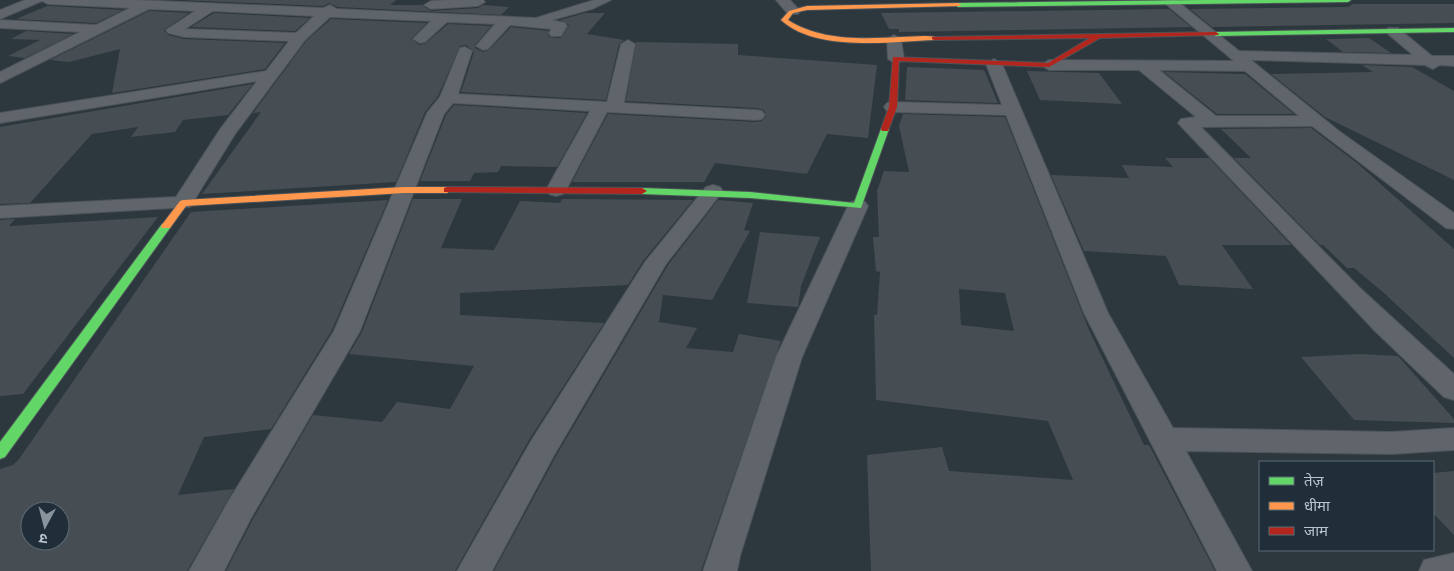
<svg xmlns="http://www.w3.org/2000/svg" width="1454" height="571" viewBox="0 0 1454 571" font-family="Montserrat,'Noto Sans Devanagari',sans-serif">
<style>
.building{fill:#464e53;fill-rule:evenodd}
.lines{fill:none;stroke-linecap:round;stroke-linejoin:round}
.street-casing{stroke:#4c5358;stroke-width:2}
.fast-casing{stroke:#4c5358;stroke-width:2}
.slow-casing{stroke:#4c5358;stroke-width:2}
.jam-casing{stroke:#4c5358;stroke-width:2}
.street{fill:#5f656b;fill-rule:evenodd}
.fast{fill:#63d668;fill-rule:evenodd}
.slow{fill:#ff974d;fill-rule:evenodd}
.jam{fill:#b3261e;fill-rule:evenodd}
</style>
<rect width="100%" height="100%" fill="#2d373e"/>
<path class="building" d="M180,0H396L390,5H422L431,11L478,8L483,5L509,7L501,15L338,7L329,3L323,6Z
M1353,4H1454V23L1212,27L1190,9L1348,7Z
M47,6H48L123,10L96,23L16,19Z
M1169,9L1191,27L899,32V29H889L881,13Z
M149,11L189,13L164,30L168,35L184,39L285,43L265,69L112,93L120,49L69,62L50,60Z
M214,13L310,18L295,31L191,27Z
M585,13H605L587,34L624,40L619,44L606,100L461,92L474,52L466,45L460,46L438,96L425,112L396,182L202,194L261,112L253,113L306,41L331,19L427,23L411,39L420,45L426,43L448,24L491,26L475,45V48L483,52L489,50L511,27L548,31L549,37L561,38L569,25L560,20Z
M26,31L73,34L25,58L8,56L40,40L11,39Z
M1369,38L1391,53L1343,52L1326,39Z
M636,42L738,44V55L877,65L868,138L827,134L807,174L715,163L704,182H572L608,114L756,122L762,121L766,116L764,110L756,108L626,101Z
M1362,65L1412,67L1454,91V180L1325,117L1271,74L1373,72Z
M907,67L984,70L998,103L905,100Z
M1027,71L1099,73L1122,104L1040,100Z
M1164,72L1245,74L1294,114H1217Z
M253,84L228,115L183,120L175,132L131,137L138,127L92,134L30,203L0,204V127Z
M454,105L587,113L557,167L501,166L498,172L474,173L470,181H420L446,115Z
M903,114L1005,117L1089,330L1144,445H1149L1215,571H871L867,455L942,447L949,471L1073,480L1048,421L876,400L874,315H877L880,272L876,271L873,237H879L877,191L884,171L909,172L899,126ZM959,289L1005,293L1014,331L961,325Z
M1311,128L1357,163L1454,249V358L1384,293L1354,268H1347L1323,245H1320L1234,158H1251L1221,129Z
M1165,158H1209L1291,245H1222L1253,289L1179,285L1166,256L1084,251L1051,175L1129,178L1122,165L1173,167Z
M413,199H462L441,248L494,250L520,201L560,203L562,199L693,200L643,261L628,285L460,293V315L604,323L529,440L455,571H226L253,519L313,415L382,422L397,402L450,409L474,366L349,354L362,332Z
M388,200L332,330L271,429L204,437L178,495L234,489L187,571H0V469L13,465L19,459L191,212ZM30,511H60V541H30Z
M718,200L753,203L744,230L750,231L712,300L663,295L659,322L697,328L686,348L733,352L739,334L781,341L701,571H494L555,458L668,265Z
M158,217L23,394L0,396V220L15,219L9,226Z
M760,232L820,237L801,286L798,307L747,303Z
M1360,354L1398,356L1454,419V423L1354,420L1301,357Z
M1454,471V535L1433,513V473Z"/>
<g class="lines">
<g class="street-casing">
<path id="street" d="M25,0H136L323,8L330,5L337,9L536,18L594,0H611L592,9L552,20L565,23L567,26L561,36H551L549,33L551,29L510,25L488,49L483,50L476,46L495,24L447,22L425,42L420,43L413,39L431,21L330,17L305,40L235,134L190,207L0,218V206L176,197L221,128L257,81L0,123V113L266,71L289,41L184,37L168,33L166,30L195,11L149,9L0,83V72L80,32L0,28V20L96,25L130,8L48,4L42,1L0,19V10ZM213,11L314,16L296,33L185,29Z
M447,0H483L485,2L478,6L431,9L424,5L431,1Z
M776,0H790L800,11L798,14H788Z
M1161,0H1176L1239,51L1413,55L1388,34L1386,31L1388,28H1398L1432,56H1454V66L1440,65L1433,69L1425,65L1251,60L1339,131L1454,213V229L1446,228L1312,126L1201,127L1360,288L1454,374V400L1444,397L1376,332L1178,123L1181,119L1196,117L1139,70H1049L1041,65L1049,60L1234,61ZM1159,70L1245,71L1299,116H1216Z
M894,35L901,39L904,59L896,64L888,59L887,39Z
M628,40L635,44L624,103L756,110L762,111L765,115L762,119L756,120L607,112L566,190L563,194L556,196L549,194L546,190L590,111L453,103L444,114L360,331L251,518L224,571H189L229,500L334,331L427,113L440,97L460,48L465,47L472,51L458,94L607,102L621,44Z
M994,59L1002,64L1108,313L1173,428L1392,432L1454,428V450L1392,454L1186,451L1252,571H1217L1084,313L1006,115L893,112L887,111L884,107L887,103L893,102L1002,105L986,64Z
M713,185L720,187L723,191L666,264L553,457L492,571H457L531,441L645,262L706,187Z
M858,200L865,202L868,206L802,357L740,556L737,571H703L776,357L848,206L851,202Z
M1454,553V571H1419L1424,560Z"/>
</g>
<g class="fast-casing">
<path id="fast" d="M1203,0H1351L1348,2L958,7L955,5L958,3Z
M1454,28V32L1216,36L1213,34L1216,32Z
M885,126L889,129L861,208L750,198L642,194L637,191L642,188L750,192L854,203L881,129Z
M166,223L171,226L170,228L5,457L0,459V442L162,224Z"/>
</g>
<g class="slow-casing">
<path id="slow" d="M958,3L961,5L960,6L807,10L793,13L788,20C821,41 863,39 901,37C913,37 925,35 936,37V39L934,40C891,42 815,52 781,20L789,11L807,6Z
M404,187H447L452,190L447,193H404L186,206L170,228H162L161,226L180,201L183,200Z"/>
</g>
<g class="jam-casing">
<path id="jam" d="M1216,32L1219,34L1218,35L1100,38L1049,67L899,61L897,107L888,131H882L881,129L889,107L893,57L1048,63L1090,38L934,40L932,39V37Z
M447,187L642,188L647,191L642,194L444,192V188Z"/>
</g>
<use href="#street" class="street"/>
<use href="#fast" class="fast"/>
<use href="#slow" class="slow"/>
<use href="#jam" class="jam"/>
</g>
<rect x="1259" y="461" width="175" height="90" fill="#202e39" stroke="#5d6a74"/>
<rect x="1269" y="477" width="25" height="8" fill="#63d668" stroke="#5d6a74"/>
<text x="1304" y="486" font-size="15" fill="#b9c4cd">तेज़</text>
<rect x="1269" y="502" width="25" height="8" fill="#ff974d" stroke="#5d6a74"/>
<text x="1304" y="511" font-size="15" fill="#b9c4cd">धीमा</text>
<rect x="1269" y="527" width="25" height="8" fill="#b3261e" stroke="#5d6a74"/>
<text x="1304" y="536" font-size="15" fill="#b9c4cd">जाम</text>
<g transform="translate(45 526) rotate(187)"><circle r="24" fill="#202e39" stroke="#5d6a74"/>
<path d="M0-4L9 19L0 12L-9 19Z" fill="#88939b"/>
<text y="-8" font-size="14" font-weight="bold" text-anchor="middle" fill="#b9c4cd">उ</text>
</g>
</svg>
